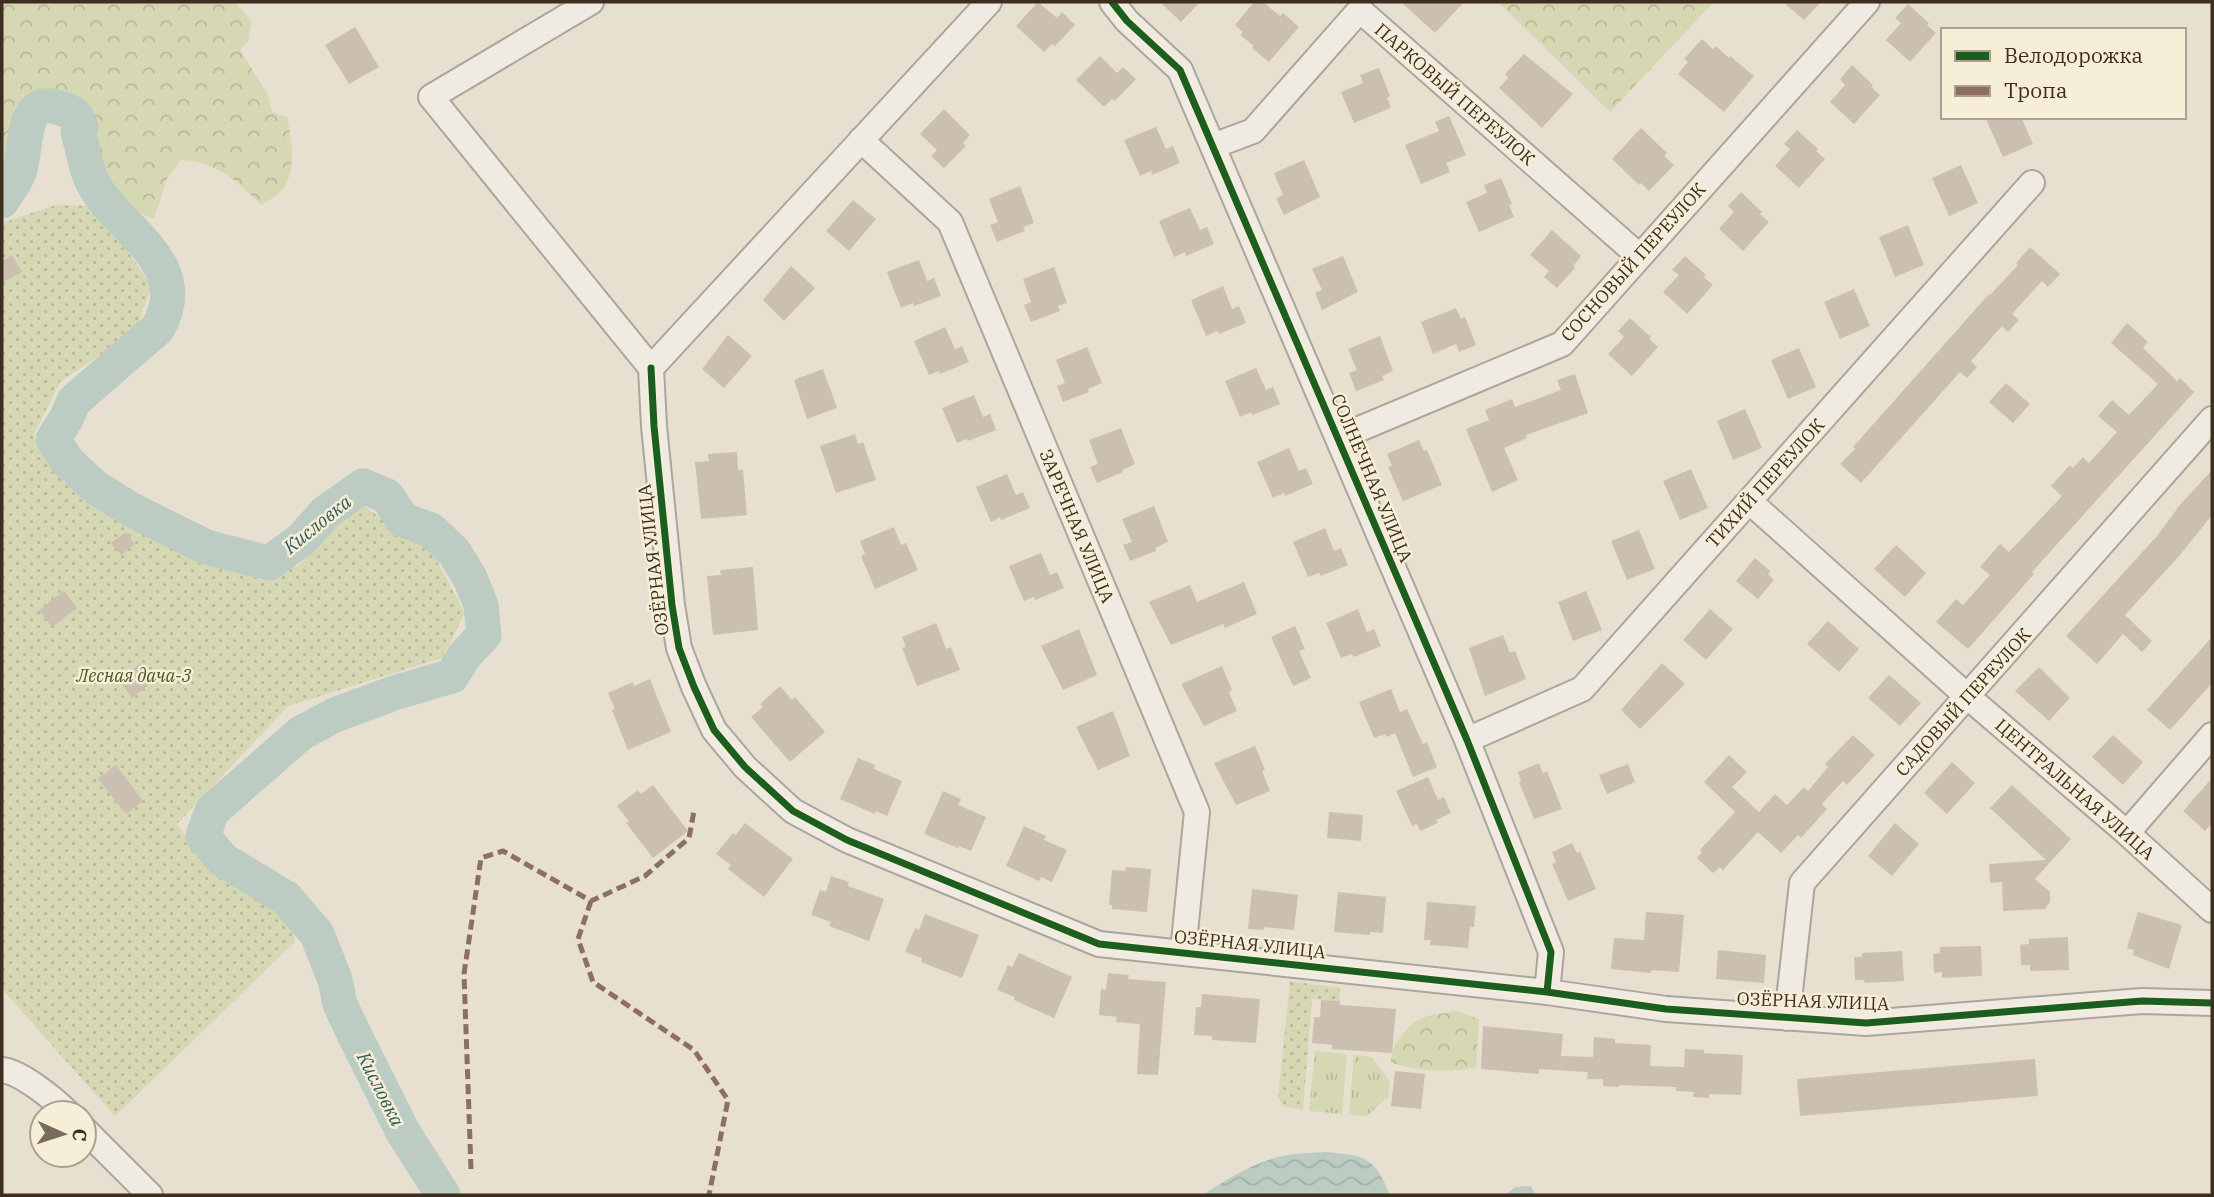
<svg xmlns="http://www.w3.org/2000/svg" width="2214" height="1197" viewBox="0 0 2214 1197" font-family="'IBM Plex Serif',serif">
<style>
.grass{fill:url(#grass-tufts)}
.forest{fill:url(#forest-crowns)}
.garden{fill:url(#garden-dots)}
.water{fill:url(#water-waves)}
.lines{fill:none;stroke-linecap:round;stroke-linejoin:round}
.river{stroke:#bcccc2;stroke-width:35}
.building{fill:#cbbfb2}
.minor-casing{stroke:#ada599;stroke-width:28}
.minor{stroke:#efebe3;stroke-width:24}
.quiet{stroke:#8d6e63;stroke-width:5;stroke-dasharray:10 5;stroke-linecap:butt}
.cycleway-casing{stroke:#f7eed8;stroke-width:11}
.cycleway{stroke:#1b5e20;stroke-width:7}
.labels{text-anchor:middle;dominant-baseline:central;stroke-width:5;stroke-linejoin:round;paint-order:stroke}
.street-label{font-size:18px;fill:#3d2e20;stroke:#f7eed8}
.park-label{font-size:18px;font-style:italic;fill:#4d5a26;stroke:#f7eed8}
.water-label{font-size:19px;font-style:italic;fill:#2f5d5a;stroke:#f7eed8}
</style>
<defs>
<pattern id="grass-tufts" width="24" height="20" patternUnits="userSpaceOnUse" patternTransform="scale(1.75)"><rect width="24" height="20" fill="#d6d7b3"/><path d="M3 7l-1-3M5 7V3M7 7l1-3M15 17l-1-3M17 17v-4M19 17l1-3" fill="none" stroke="#b9b99a"/></pattern>
<pattern id="forest-crowns" width="20" height="18" patternUnits="userSpaceOnUse" patternTransform="scale(1.75)"><rect width="20" height="18" fill="#d6d7b3"/><path d="M2 6a3 3 0 1 1 6 0M12 15a3 3 0 1 1 6 0" fill="none" stroke="#b9b99a"/></pattern>
<pattern id="garden-dots" width="8" height="8" patternUnits="userSpaceOnUse" patternTransform="scale(1.75)"><rect width="8" height="8" fill="#d6d7b3"/><path d="M2 2h.1M6 6h.1" fill="none" stroke="#b9b99a" stroke-width="1.8" stroke-linecap="round"/></pattern>
<pattern id="water-waves" width="16" height="10" patternUnits="userSpaceOnUse" patternTransform="scale(1.75)"><rect width="16" height="10" fill="#bcccc2"/><path d="M0 5q4-4 8 0t8 0" fill="none" stroke="#a2b0a6"/></pattern>
</defs>
<rect width="100%" height="100%" fill="#e7e0d1"/>
<path class="grass" d="M1315,1051L1347,1054L1342,1114L1309,1111Z
M1354,1055L1372,1057L1390,1081L1388,1097L1367,1116L1349,1115Z"/>
<path class="forest" d="M2,2H235L252,22L248,41L240,50L267,93L272,112L287,117C292,140 298,174 280,192C275,197 267,201 261,205C235,179 219,163 181,160L167,179L154,219L122,205L105,182L90,126L76,107L60,97L34,92C25,103 18,113 15,127C9,147 15,158 2,176Z
M1498,2H1714L1610,112Z
M1456,1011L1479,1019L1476,1067C1455,1073 1411,1071 1391,1062C1391,1045 1406,1026 1422,1018C1431,1014 1445,1014 1456,1011Z"/>
<path class="garden" d="M56,205L96,206L152,286L137,325L106,351L60,382L33,436L64,483L177,549L262,580L300,565L327,534L363,506L431,550L465,613L442,658L288,706L177,824L209,866L290,914L295,942L115,1116L2,989V223Z
M1290,981L1340,988L1339,1001L1312,999L1303,1110L1285,1107L1278,1098Z"/>
<path class="water" d="M1326,1152C1366,1156 1374,1156 1390,1195H1203C1228,1178 1258,1160 1287,1155C1300,1153 1313,1153 1326,1152Z
M1531,1186L1536,1195H1505L1515,1187Z"/>
<g class="lines">
<path class="river" d="M2,201C7,192 16,182 19,172C29,144 18,89 68,111C75,114 79,119 81,127L78,132C84,153 86,175 99,193C129,236 192,267 158,328L74,401L66,419L53,439L68,462L95,487L132,510L206,547L269,563L301,540L325,513L363,486L387,496L403,520L431,530L454,552L470,578L481,605L484,635L464,656L452,676L394,693L335,715L301,733L212,811L203,836L223,860L286,898L317,934L335,980L340,1004L353,1032L403,1132L443,1195"/>
</g>
<path class="building" d="M1038,2L1057,18L1062,12L1075,25L1055,46L1052,44L1044,52L1016,26Z
M1160,2H1200L1181,22Z
M1254,2H1263L1280,16L1283,13L1299,27L1269,62L1252,48L1254,46L1240,35L1243,32L1235,25Z
M1401,2H1464L1435,33Z
M1783,2H1821L1804,20Z
M1908,4L1929,23L1927,25L1936,33L1910,62L1886,40L1901,23L1895,18Z
M355,27L379,67L349,84L325,45Z
M1702,39L1713,49L1716,46L1729,58L1730,56L1754,76L1724,112L1678,74L1688,62L1684,59Z
M1524,54L1573,94L1542,128L1499,88L1508,78L1505,74Z
M1100,56L1117,73L1123,67L1136,79L1115,101L1112,99L1104,107L1076,80Z
M1852,65L1873,85L1871,87L1880,95L1854,124L1830,102L1845,85L1840,79Z
M1379,68L1390,96L1387,98L1391,108L1354,123L1341,92L1363,83L1360,75Z
M944,109L970,135L963,143L966,146L944,168L931,156L937,150L920,134Z
M1449,116L1466,155L1446,163L1450,172L1421,184L1405,145L1439,131L1435,122Z
M1985,117H2021L2033,144L2003,157Z
M1156,127L1166,149L1173,146L1180,163L1152,175L1151,171L1140,176L1124,140Z
M1641,128L1667,153L1664,156L1674,165L1649,191L1641,183L1639,185L1612,159Z
M1797,130L1818,149L1816,151L1825,159L1799,188L1775,166L1790,149L1784,144Z
M1304,160L1320,197L1284,215L1276,198L1283,195L1274,173Z
M1961,165L1978,203L1949,216L1932,178Z
M1501,178L1512,204L1509,205L1514,217L1479,232L1466,202L1487,193L1484,185Z
M1020,186L1034,223L1023,227L1025,231L997,242L990,225L998,222L989,199Z
M1741,192L1762,212L1760,214L1769,222L1743,251L1719,229L1734,212L1728,206Z
M853,200L876,219L849,251L826,231Z
M1190,208L1200,230L1207,227L1214,244L1186,256L1185,252L1174,257L1159,221Z
M1908,225L1924,265L1895,277L1879,237Z
M1552,230L1581,256L1573,266L1575,268L1557,288L1544,277L1549,271L1530,255Z
M2030,247L2060,274L2048,287L2042,281L2012,314L2019,320L2008,332L2002,326L1971,361L1977,367L1967,378L1960,372L1861,483L1840,464L1855,449L1853,447L1989,294L1990,295L2018,265L2016,263Z
M12,255L22,272L2,283V261Z
M1343,256L1358,292L1322,310L1315,293L1322,290L1312,269Z
M1685,256L1706,275L1704,277L1713,285L1687,314L1663,292L1679,275L1672,270Z
M919,260L927,281L934,278L941,296L914,306L913,303L901,308L887,272Z
M791,266L815,288L784,321L763,300Z
M1054,267L1067,303L1058,306L1060,311L1031,322L1024,305L1031,302L1023,279Z
M1223,286L1232,309L1239,306L1246,323L1219,334L1217,331L1206,336L1191,300Z
M1854,289L1870,326L1840,339L1824,302Z
M1456,308L1461,319L1465,317L1476,345L1459,352L1456,344L1433,354L1421,322Z
M1630,318L1651,337L1649,339L1658,347L1632,376L1608,354L1624,337L1618,331Z
M2127,323L2148,342L2143,348L2177,381L2180,378L2194,392L2032,572L2034,574L1968,649L1936,622L1956,599L1963,605L1990,575L1980,567L2000,544L2009,552L2062,496L2051,486L2070,465L2073,468L2083,457L2089,463L2117,432L2098,416L2112,400L2129,415L2158,384L2111,343Z
M945,327L955,349L962,346L969,362L940,374L939,371L929,375L914,341Z
M728,335L752,356L724,388L702,369Z
M1380,336L1393,371L1382,376L1384,380L1356,391L1349,373L1357,370L1348,349Z
M1087,347L1102,383L1088,389L1089,392L1063,402L1057,386L1065,383L1056,360Z
M1799,348L1816,387L1788,399L1771,360Z
M1256,368L1266,390L1273,387L1280,404L1252,415L1251,412L1240,417L1225,381Z
M823,369L837,408L807,419L794,380Z
M1575,374L1588,413L1526,435L1527,438L1504,448L1518,480L1492,492L1466,429L1489,420L1485,410L1512,399L1515,407L1561,390L1557,380Z
M2006,383L2030,404L2013,423L1989,402Z
M974,395L983,417L990,414L996,430L968,441L967,439L957,443L942,408Z
M1745,409L1762,448L1733,460L1717,421Z
M1121,428L1135,464L1122,470L1123,472L1097,483L1090,467L1098,464L1089,440Z
M855,434L858,444L863,442L876,480L836,493L820,446Z
M1419,440L1424,451L1427,450L1442,485L1403,501L1388,467L1392,466L1387,454Z
M1289,448L1299,471L1306,468L1313,484L1285,496L1284,493L1273,498L1257,462Z
M737,452L738,470H743L747,515L701,519L695,462L709,461L708,454Z
M1691,469L1708,508L1680,520L1663,481Z
M2212,470V515L2180,555L2125,615L2152,641L2142,652L2123,634L2097,664L2066,636L2157,536L2179,506Z
M1007,474L1016,495L1023,492L1030,508L1001,520L1000,517L991,522L976,487Z
M1154,506L1168,542L1155,548L1156,551L1130,561L1123,545L1132,542L1122,519Z
M894,527L901,545L906,543L918,570L875,589L861,556L865,554L860,541Z
M1325,528L1334,551L1341,548L1348,565L1321,576L1319,573L1308,577L1293,542Z
M1639,530L1655,569L1627,580L1611,541Z
M126,532L135,544L121,555L111,543Z
M1896,545L1926,573L1905,597L1874,569Z
M1041,553L1050,575L1057,572L1064,588L1035,600L1034,597L1024,601L1009,566Z
M1755,558L1770,571L1768,574L1774,580L1758,599L1736,581Z
M753,567L758,630L713,635L707,576L721,575L720,570Z
M1244,582L1257,614L1225,628L1223,624L1171,645L1149,602L1190,585L1197,602Z
M64,591L77,608L52,627L39,610Z
M1586,591L1602,630L1573,641L1558,602Z
M1358,609L1367,632L1374,629L1381,646L1354,657L1352,654L1341,658L1326,623Z
M1710,609L1733,629L1706,660L1683,640Z
M1828,621L1859,649L1839,672L1807,644Z
M936,623L946,649L951,647L960,670L917,686L902,648L906,647L902,637Z
M1295,626L1305,649L1299,651L1311,678L1293,686L1271,637Z
M1079,629L1097,675L1063,690L1041,646Z
M1503,635L1510,653L1515,651L1526,679L1485,696L1469,648Z
M2212,637V683L2170,730L2147,710Z
M141,663L155,680L132,698L119,680Z
M1662,663L1685,684L1640,729L1621,710Z
M1222,666L1232,690L1229,692L1237,711L1204,726L1181,684Z
M2039,667L2070,698L2049,721L2015,691Z
M1889,675L1921,703L1900,726L1868,698Z
M650,679L671,732L628,750L612,710L615,709L608,693L633,682L634,686Z
M780,686L792,700L795,697L825,732L790,762L751,717L763,707L760,704Z
M1391,689L1400,712L1407,709L1423,744L1427,742L1437,767L1413,777L1395,733L1387,737L1385,734L1374,738L1359,702Z
M1113,711L1130,756L1098,770L1076,727Z
M1853,735L1875,755L1847,785L1843,781L1822,804L1827,809L1801,838L1798,835L1781,853L1758,832L1723,870L1720,867L1713,873L1697,858L1702,852L1700,850L1735,812L1704,782L1729,755L1747,772L1732,787L1759,812L1775,794L1787,805L1804,787L1808,791L1828,767L1825,764Z
M2113,735L2143,762L2123,785L2092,757Z
M1255,746L1265,770L1262,771L1270,791L1236,805L1214,763Z
M858,758L875,765L874,769L902,781L887,816L876,811L875,814L840,799Z
M1952,762L1975,783L1947,814L1924,793Z
M1539,763L1543,773L1547,771L1562,809L1534,819L1519,782L1521,781L1518,772Z
M1628,764L1635,782L1607,794L1599,775Z
M116,765L143,801L126,814L98,779Z
M1428,777L1438,800L1444,797L1451,813L1436,820L1438,823L1420,831L1417,824L1412,826L1396,791Z
M2212,778V823L2205,831L2183,811Z
M653,785L688,831L653,858L626,823L629,821L617,806L638,790L641,794Z
M2012,785L2071,839L2035,879L2050,892V902L2045,909L2003,911L2002,882L1990,883L1989,864L2046,860L1990,808Z
M943,791L961,799L958,805L986,817L971,851L959,846L958,848L924,834Z
M1329,812L1363,815L1361,841L1327,838Z
M745,823L793,859L764,897L728,869L731,865L716,854L733,833L736,835Z
M1895,823L1919,844L1892,876L1868,856Z
M1024,826L1046,836L1044,840L1067,850L1052,882L1041,877L1039,881L1006,866Z
M1572,843L1577,853L1580,851L1596,889L1568,901L1552,864L1556,862L1552,852Z
M1126,867L1151,869L1147,912L1112,909V905H1109L1112,870L1125,871Z
M831,876L849,882L848,886L884,899L869,941L829,926L831,922L811,915L820,890L826,892Z
M1252,889L1298,895L1294,930L1264,927V930L1248,929Z
M1338,892L1386,897L1383,933L1370,932V935L1334,932Z
M1427,902L1476,906L1474,927H1470L1468,948L1430,945L1431,940H1424Z
M1646,912L1684,915L1679,972L1651,970V973L1611,969L1614,938L1644,940Z
M2138,912L2182,925L2169,969L2133,955L2134,950L2127,948Z
M925,914L979,935L962,978L921,962L922,958L905,952L915,928L919,930Z
M2068,937L2069,970L2030,971V965H2021L2020,945L2029,944V939Z
M1981,946L1982,976L1942,978V972L1934,973L1933,954L1940,953V947Z
M1718,950L1766,955L1764,983L1716,979Z
M1902,951L1904,981L1865,983L1864,980H1855L1854,957H1862V953Z
M1019,953L1072,977L1054,1018L1014,1000L1015,997L997,990L1008,965L1012,967Z
M1108,973L1129,975L1128,979L1166,982L1158,1075L1137,1074L1140,1024L1116,1022L1117,1017L1099,1015L1101,989L1106,990Z
M1202,994L1260,999L1256,1043L1212,1040V1036L1194,1035L1196,1007H1201Z
M1321,1000L1340,1001V1005L1396,1009L1392,1053L1331,1049L1333,1045L1312,1043L1314,1017H1320Z
M1483,1026L1563,1034L1561,1056L1593,1057L1594,1037L1615,1039V1043L1651,1045L1650,1066L1684,1067L1685,1049L1704,1050V1053L1743,1055L1741,1095L1709,1094V1098L1693,1097L1694,1092L1676,1091V1087L1619,1085V1087L1603,1086V1079H1587L1588,1072L1539,1069V1074L1481,1069Z
M2035,1059L2038,1096L1800,1116L1797,1079Z
M1395,1071L1425,1074L1421,1109L1391,1106Z"/>
<g class="lines">
<g class="minor-casing">
<path id="minor" d="M591,2L431,97L651,368
M1112,2L1127,21L1180,70L1467,740L1551,952L1547,992
M861,140L950,222L1197,812L1183,952
M1213,146L1253,131L1358,12H1362L1639,256
M651,368L654,426L672,605L679,648L694,687L714,730L745,767L793,811L847,840L1099,944L1547,992L1666,1009L1866,1023L2142,1001L2212,1003
M651,368L989,2
M1338,438L1562,344L1867,2
M1749,501L1968,697L2127,833L2212,910
M1467,740L1582,689L2032,183
M2127,833L2212,735
M1787,1018L1802,883L2212,419
M2,1070C21,1072 54,1099 68,1113
M84,1129L150,1195"/>
</g>
<use href="#minor" class="minor"/>
<path class="quiet" d="M591,901L578,939L593,982L694,1050L728,1100L709,1195
M471,1169L464,974L481,858L503,851L591,901L645,876L689,838L694,811"/>
<g class="cycleway-casing">
<path id="cycleway" d="M1112,2L1127,21L1180,70L1467,740L1551,952L1547,992
M651,368L654,426L672,605L679,648L694,687L714,730L745,767L793,811L847,840L1099,944L1547,992L1666,1009L1866,1023L2142,1001L2212,1003"/>
</g>
<use href="#cycleway" class="cycleway"/>
</g>
<g class="labels">
<g class="street-label">
<text transform="translate(1455 94) rotate(41)">ПАРКОВЫЙ ПЕРЕУЛОК</text>
<text transform="translate(1633 262) rotate(-48)">СОСНОВЫЙ ПЕРЕУЛОК</text>
<text transform="translate(1372 478) rotate(67)">СОЛНЕЧНАЯ УЛИЦА</text>
<text transform="translate(1765 483) rotate(-48)">ТИХИЙ ПЕРЕУЛОК</text>
<text transform="translate(1077 526) rotate(67)">ЗАРЕЧНАЯ УЛИЦА</text>
<text transform="translate(653 560) rotate(-97)">ОЗЁРНАЯ УЛИЦА</text>
<text transform="translate(1963 702) rotate(-48)">САДОВЫЙ ПЕРЕУЛОК</text>
<text transform="translate(2075 789) rotate(41)">ЦЕНТРАЛЬНАЯ УЛИЦА</text>
<text transform="translate(1250 944) rotate(6)">ОЗЁРНАЯ УЛИЦА</text>
<text transform="translate(1813 1001) rotate(2)">ОЗЁРНАЯ УЛИЦА</text>
</g>
<g class="park-label">
<text x="134" y="675">Лесная дача-3</text>
</g>
<g class="water-label">
<text transform="translate(317 524) rotate(-39)">Кисловка</text>
<text transform="translate(381 1089) rotate(63)">Кисловка</text>
</g>
</g>
<rect width="2214" height="1197" fill="none" stroke="#3d2e20" stroke-width="7"/>
<rect x="1941" y="28" width="245" height="91" fill="#f7eed8" stroke="#ada18e" stroke-width="2"/>
<rect x="1955" y="51" width="35" height="10" fill="#1b5e20" stroke="#ada18e" stroke-width="2"/>
<text x="2004" y="63" font-size="21" fill="#3d2e20">Велодорожка</text>
<rect x="1955" y="86" width="35" height="10" fill="#8d6e63" stroke="#ada18e" stroke-width="2"/>
<text x="2004" y="98" font-size="21" fill="#3d2e20">Тропа</text>
<g transform="translate(63 1134) rotate(93)"><circle r="33" fill="#f7eed8" stroke="#ada18e" stroke-width="2"/>
<path d="M0-5L12 26L0 18L-12 26Z" fill="#786c5e"/>
<text y="-10" font-size="19" font-weight="bold" text-anchor="middle" fill="#3d2e20">С</text>
</g>
</svg>
